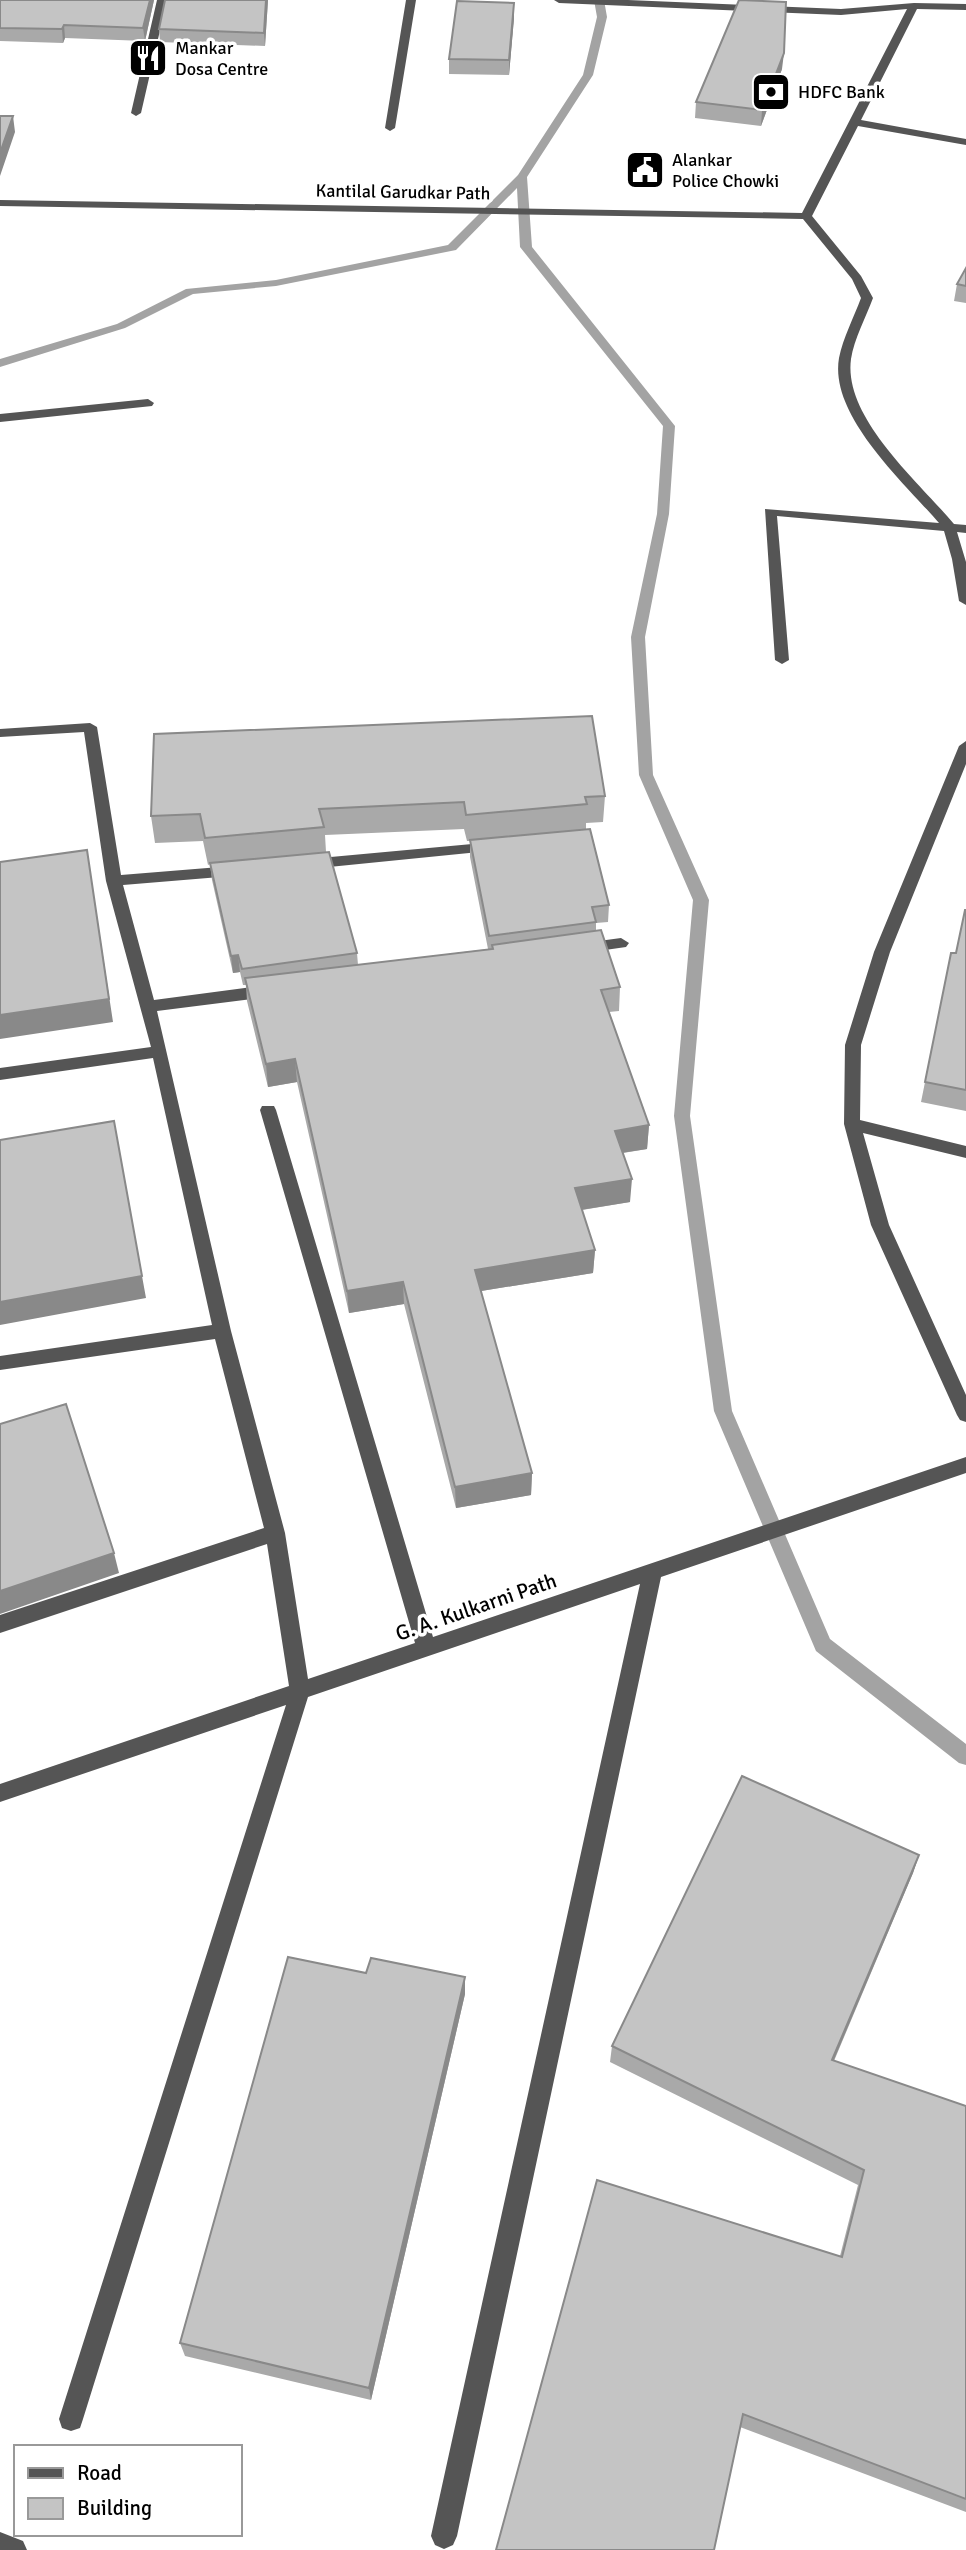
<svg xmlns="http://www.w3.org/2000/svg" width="966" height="2550" viewBox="0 0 966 2550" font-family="Signika,sans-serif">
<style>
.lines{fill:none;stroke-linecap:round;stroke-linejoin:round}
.stream{fill:#a3a3a3;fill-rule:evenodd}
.minor{fill:#555;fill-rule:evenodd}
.wall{fill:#a9a9a9;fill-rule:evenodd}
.shaded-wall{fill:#898989}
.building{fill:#c4c4c4;stroke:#898989;stroke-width:2}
.labels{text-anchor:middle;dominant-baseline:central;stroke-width:7;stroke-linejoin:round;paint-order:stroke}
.far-poi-label{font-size:18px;fill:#000;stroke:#fff;text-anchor:start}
.far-street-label{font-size:18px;fill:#000;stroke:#fff}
.street-label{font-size:21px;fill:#000;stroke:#fff}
</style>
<rect width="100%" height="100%" fill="#fff"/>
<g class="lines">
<path class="stream" d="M594,0H604L607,17L593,75L527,177L532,247L675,426L669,514L645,637L653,775L709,900L690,1116L732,1411L830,1639L966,1744V1765L959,1763L816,1651L714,1411L674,1116L693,900L639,775L631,637L657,514L663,426L520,247L517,188L456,250L276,286L193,294L125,328L0,367V359L117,324L186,289L276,280L448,245L518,175L583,75L597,17Z"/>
<path class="minor" d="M157,0H167L141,113L136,116L131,113Z
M406,0H416L395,128L390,131L385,128Z
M554,0H628L841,9L914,3L966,4V10L917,9L861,120L966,139V145L858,126L812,216L861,276L873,298C866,317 854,339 851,359C843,418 919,482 954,524L966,525V533L957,532L966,562V605L959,601L952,559L944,531L777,516L789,660L782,664L775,660L765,509L939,523C905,483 829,416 839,358C843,338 854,317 861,298L852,279L803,219L0,206V200L802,213L907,9L841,15L559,3Z
M148,399L154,403L152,406L0,422V414Z
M90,723L97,727L121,875L232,866L240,871L232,876L123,885L154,1000L268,985L276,991L268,997L157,1011L231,1331L285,1533L308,1679L415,1643L260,1110L262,1106H274L276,1110L433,1637L966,1457V1473L661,1577L457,2536L453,2545L444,2549L435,2545L431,2536L640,1584L308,1697L83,2419L80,2428L71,2431L62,2428L59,2419L286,1705L0,1802V1784L289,1686L267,1544L0,1633V1615L264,1528L215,1339L0,1370V1356L212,1325L153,1058L0,1080V1068L151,1047L106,881L84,732L0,737V729Z
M966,741V764L890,952L861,1045L860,1120L966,1146V1158L863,1133L889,1225L966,1395V1422L960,1420L957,1415L871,1225L844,1124L845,1045L874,952L959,746Z
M494,842L499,844V850L309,869L302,864L309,859Z
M621,938L629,943L626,947L584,953L576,948L584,943Z
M0,2532L23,2541L27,2550H0Z"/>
</g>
<path class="wall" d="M0,0H154L145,41L65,38L63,43L0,41Z
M165,0H268L265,46L160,42L159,29Z
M514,18L509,75L449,74V59Z
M782,69L761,126L695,118L696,102Z
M966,268V303L954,301L957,284Z
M605,796L603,822L586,823V829L609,905L608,922L596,923V931L620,987L619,1011L609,1012L649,1125L647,1149L623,1153L630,1202L582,1210L595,1250L593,1273L481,1291L532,1473L531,1495L456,1508L404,1304L349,1313L297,1082L268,1087L247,1001L246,985H243L240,972L233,973L212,880L210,864L208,865L203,841L155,843L151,816ZM464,829L467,841H470V857L488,949L358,965L357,953L326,852L325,835Z
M966,910V1111L921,1102L951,953H956Z
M919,1855L913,1873L834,2061L966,2106V2512L740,2427L496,2550L840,2256L858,2185L610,2062L612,2046Z
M366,1973L465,1977V1994L371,2400L185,2356L180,2343Z"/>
<path class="shaded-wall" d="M150,0H154L145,41L143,28Z
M266,0H268L265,46L264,33Z
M514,3V18L509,75V60Z
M64,25L65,38L63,43L62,29Z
M784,53L782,69L761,126L762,110Z
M13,116L15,132L0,176V153Z
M87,850L113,1022L0,1039V1015Z
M238,955L240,972L233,973L231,956Z
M295,1059L297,1082L268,1087L266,1064Z
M649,1125L647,1149L614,1154L615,1131Z
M632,1179L630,1202L574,1211L575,1188Z
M595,1250L593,1273L475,1292V1270Z
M142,1276L146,1298L0,1325V1302Z
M403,1282L404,1304L349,1313L347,1291Z
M532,1473L531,1495L456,1508L455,1487Z
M114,1553L119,1573L0,1614V1591Z
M919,1855L913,1873L827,2076L832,2060Z
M465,1977V1994L371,2400L369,2388Z"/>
<path class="building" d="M0,0H150L143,28L64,25L62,29L0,28Z
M165,0H266L264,33L159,29Z
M739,0L786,2L784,53L762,110L696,102Z
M457,1L514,3L509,60L449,59Z
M0,116H13L0,153Z
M966,268V286L957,284Z
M592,716L605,796L585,797L587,804L466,815L464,802L319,809L324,827L205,838L200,814L151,816L154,734Z
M590,829L609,905L592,907L596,922L489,936L470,840Z
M87,850L109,999L0,1015V862Z
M329,852L357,953L242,969L238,955L231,956L210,863Z
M965,910H966V1090L925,1082L951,953H956Z
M601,930L620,987L601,990L649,1125L615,1131L632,1179L575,1188L595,1250L475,1270L532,1473L455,1487L403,1282L347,1291L295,1059L266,1064L245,978L493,949L492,945Z
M114,1121L142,1276L0,1302V1140Z
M66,1404L114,1553L0,1591V1424Z
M742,1776L919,1855L832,2060L966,2106V2499L743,2414L714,2550H496L597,2180L842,2257L864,2170L612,2046Z
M288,1957L366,1973L371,1958L465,1977L369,2388L180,2343Z"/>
<defs>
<g id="restaurant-square" transform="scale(2.0125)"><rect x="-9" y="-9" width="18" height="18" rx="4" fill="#000" stroke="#fff"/><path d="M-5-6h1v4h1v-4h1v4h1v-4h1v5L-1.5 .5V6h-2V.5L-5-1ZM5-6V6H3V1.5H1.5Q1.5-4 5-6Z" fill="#fff"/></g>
<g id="bank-square" transform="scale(2.0125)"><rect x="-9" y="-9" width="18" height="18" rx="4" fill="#000" stroke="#fff"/><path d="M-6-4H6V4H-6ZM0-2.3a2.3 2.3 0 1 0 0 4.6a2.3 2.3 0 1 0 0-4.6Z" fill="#fff"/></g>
<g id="civic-square" transform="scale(2.0125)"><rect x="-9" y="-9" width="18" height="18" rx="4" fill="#000" stroke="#fff"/><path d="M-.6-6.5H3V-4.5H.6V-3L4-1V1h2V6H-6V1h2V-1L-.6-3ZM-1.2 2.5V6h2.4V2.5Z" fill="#fff"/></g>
</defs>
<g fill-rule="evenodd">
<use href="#restaurant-square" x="148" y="58"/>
<use href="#bank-square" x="771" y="92"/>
<use href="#civic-square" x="645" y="170"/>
</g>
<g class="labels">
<g class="far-poi-label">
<text x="175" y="48">Mankar<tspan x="175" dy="21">Dosa Centre</tspan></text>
<text x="798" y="92">HDFC Bank</text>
<text x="672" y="160">Alankar<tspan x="672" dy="21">Police Chowki</tspan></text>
</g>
<g class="far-street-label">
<text transform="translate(403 192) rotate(1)">Kantilal Garudkar Path</text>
</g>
<g class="street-label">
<text transform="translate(476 1607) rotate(-19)">G. A. Kulkarni Path</text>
</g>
</g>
<rect x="14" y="2445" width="228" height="91" fill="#ffffff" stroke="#999999" stroke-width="2"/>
<rect x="28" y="2468" width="35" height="10" fill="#555555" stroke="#999999" stroke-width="2"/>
<text x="77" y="2480" font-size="21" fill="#000000">Road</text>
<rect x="28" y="2498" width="35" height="21" fill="#c4c4c4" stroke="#999999" stroke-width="2"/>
<text x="77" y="2515" font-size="21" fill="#000000">Building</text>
</svg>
